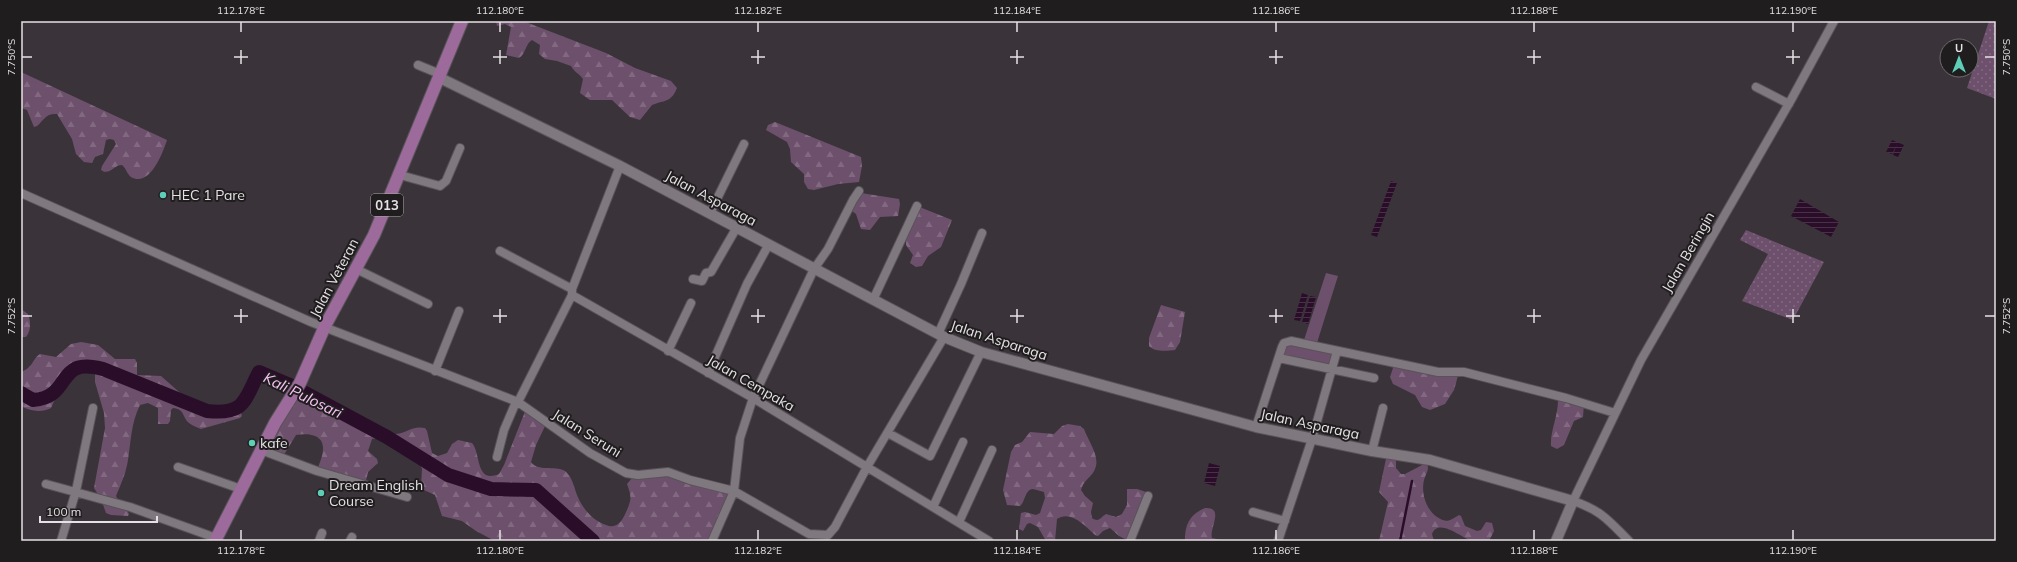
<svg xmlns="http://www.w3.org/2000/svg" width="2017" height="562" viewBox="0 0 2017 562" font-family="Mulish,sans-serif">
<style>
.grass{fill:#6d506c}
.forest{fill:url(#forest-firs)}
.park{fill:url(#park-dots)}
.water{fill:url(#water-rules)}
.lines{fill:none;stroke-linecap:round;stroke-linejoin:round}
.stream{stroke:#2a0e29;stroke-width:2.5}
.river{stroke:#2a0e29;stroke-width:14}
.minor-casing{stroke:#585358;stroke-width:10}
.tertiary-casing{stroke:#585358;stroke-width:12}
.primary-casing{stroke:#585358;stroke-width:14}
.minor{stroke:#7f787e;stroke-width:8}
.tertiary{stroke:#7f787e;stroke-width:10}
.primary{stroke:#9c6a9b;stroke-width:12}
.ticks{fill:none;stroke:#e5e1e4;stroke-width:1.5}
.poi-dot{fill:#5eceb7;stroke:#201d1f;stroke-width:1.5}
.labels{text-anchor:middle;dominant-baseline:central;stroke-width:4;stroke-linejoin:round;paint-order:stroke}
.shield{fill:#201d1f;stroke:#aaa6a9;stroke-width:1}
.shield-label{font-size:13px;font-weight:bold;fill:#e5e1e4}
.poi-label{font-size:14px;fill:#e5e1e4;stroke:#201d1f;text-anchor:start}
.street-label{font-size:14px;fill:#e5e1e4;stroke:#201d1f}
.water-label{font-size:15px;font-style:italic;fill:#f9c2f6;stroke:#201d1f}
.neatline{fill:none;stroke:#e5e1e4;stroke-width:1.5}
.ticks-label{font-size:10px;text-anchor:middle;fill:#e5e1e4}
</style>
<defs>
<pattern id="forest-firs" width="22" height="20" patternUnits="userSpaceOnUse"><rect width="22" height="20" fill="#6d506c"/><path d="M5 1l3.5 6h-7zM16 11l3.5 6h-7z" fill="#826981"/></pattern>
<pattern id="park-dots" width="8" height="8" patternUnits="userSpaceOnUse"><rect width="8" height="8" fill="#6d506c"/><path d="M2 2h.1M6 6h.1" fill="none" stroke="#826981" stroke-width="1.8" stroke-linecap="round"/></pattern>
<pattern id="water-rules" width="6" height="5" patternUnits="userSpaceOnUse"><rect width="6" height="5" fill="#2a0e29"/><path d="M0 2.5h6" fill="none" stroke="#493148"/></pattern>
</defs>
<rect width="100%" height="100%" fill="#3a343a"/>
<path class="grass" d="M1326,273L1338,276L1316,346L1337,351L1331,369L1279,358L1284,343H1303Z"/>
<path class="forest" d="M523,21L606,53L635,68L671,81L677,88C671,103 664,100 652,105L640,120L630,117L612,100H590L580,93L583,79C580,74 574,72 571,66L557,61L545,59L539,54L540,45L532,40C525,44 526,54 519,58L506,55L511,27L505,24L497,26L496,21Z
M21,72L167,140C163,152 150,188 131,177C127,174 126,168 122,165C113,165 110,176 101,170L102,166L116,144L114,140L110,139L106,140L103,154L95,157L92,163L84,162L76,154L72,139L57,114C46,113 44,120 37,126L34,127L27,110L21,108Z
M775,122L861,157L862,166L859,182L838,184L814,190L808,189L804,182V174L791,162L790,149L787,142L766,130L768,125Z
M861,193L899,199L900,204L898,216L880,217L870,230L861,229L856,214L848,208Z
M917,206L952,220L941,247L928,256L922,266L916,267L910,263L913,255L906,245V234Z
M1161,305L1185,312L1180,342L1175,350C1167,351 1154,352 1149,346V338Z
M21,309L28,314C31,322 31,331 26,337H21Z
M81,342L98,345L115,359H135L137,363V375L161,376L187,399L207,408L214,410L234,406L240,410L242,416L240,418L201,429C197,427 193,426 189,423C182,417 185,409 173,408L171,410L170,421L168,424H158V408L148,403L140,405C131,423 131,441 128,460C126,473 121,484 116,496C119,503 126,507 129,514L128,516L111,515L106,513L101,499L94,488L105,428L104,413L95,382V367L79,366L66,374L51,408C42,413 29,411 21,406V372C34,367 32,359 40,354L56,357L71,344Z
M1395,362L1459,372L1454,390L1445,404L1430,410L1422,407L1415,395L1393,384L1390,377Z
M298,388L356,421L395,434C406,434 412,425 425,428L427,431L432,453L438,456L447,453L452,444L458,440L472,443C481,453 475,484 499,474L504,465L526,409L546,424L536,445L531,462C538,472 554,465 565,471C572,476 574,487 577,495C582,508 593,521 606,525C618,530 623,519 627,510C632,499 631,495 627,484L632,478L660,472L734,491L713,541H495L476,531L462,521L442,516L435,495L424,490L421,487L422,469L417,456L387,437L372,439L368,451L377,459L378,463L368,472L365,485L317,471C319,464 323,456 323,449C324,434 307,433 296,435L282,458L261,450Z
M1558,400L1584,403L1583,417L1574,421L1564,445L1557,449L1551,446C1550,431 1558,417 1558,400Z
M1068,424L1080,426L1084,429C1088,441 1102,458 1094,471C1090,478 1083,481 1081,490L1085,496L1093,503L1091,512L1092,518C1099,523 1101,517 1106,514L1116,517L1122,514L1127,505V489H1137L1149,493C1155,508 1135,527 1127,540L1119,536L1110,528L1103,531L1098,536L1095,535C1085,526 1071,510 1057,519L1055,541H1046L1038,527L1030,523L1027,524L1023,531L1019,529L1021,513L1025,512L1036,515L1040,513L1045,498L1044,492L1033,489C1024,490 1026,501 1020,506L1007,505L1003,490L1011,452L1015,445L1022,442L1030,432L1054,434L1062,426Z
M1387,454L1396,459V468L1401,474H1405L1426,463C1430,468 1427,472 1425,477C1420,490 1425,509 1437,517C1448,524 1450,520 1459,515L1461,516L1465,526L1477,531L1481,530L1486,522L1492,523L1494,531L1489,541C1484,541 1478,542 1473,541C1462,539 1439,517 1432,534L1434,541H1379L1388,502L1379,492Z
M1205,508C1225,507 1209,528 1212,538L1227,541H1185C1185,525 1189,515 1205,508Z"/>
<path class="park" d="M1989,21H1996V99L1967,88Z
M1746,230L1824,262L1793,320L1742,301L1768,254L1740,240Z"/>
<path class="water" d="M1892,140L1904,145L1898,157L1893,155L1897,144L1892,154L1886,152Z
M1391,181L1397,183L1377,237L1371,235Z
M1800,199L1839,222L1831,237L1791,216Z
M1302,293L1308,295L1300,321L1294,320Z
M1310,296L1316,297L1308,324L1302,322Z
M1209,463L1220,466L1215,486L1204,483Z"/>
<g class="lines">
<path class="stream" d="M1400,541L1412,481"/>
<path class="river" d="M21,393L33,400C74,397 54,356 103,369L207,411C245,415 244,401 259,372L292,386L387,437L448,475L491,489L536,490L593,541"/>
<g class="minor-casing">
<path id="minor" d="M418,65L440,74
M1756,87L1789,104
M620,166L572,289V295L753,398L989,541
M400,175L440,186L446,181L460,148
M21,193L311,322L518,402L590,453L626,473L638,475L668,472L690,480L734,491L809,534L828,535L835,527L867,467L944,337
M710,213L744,144
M500,251L572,289
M356,269L428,304
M693,279L702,281L706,273L711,272L737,227
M873,300L917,206
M938,334L961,284L982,233
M668,351L691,303
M1279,358L1374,378
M435,371L459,311
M708,373L747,284L769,244
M518,402L572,295
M1256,427L1282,347L1284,343L1291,341L1438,372H1464L1566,398L1615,413
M888,433L930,456L981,352
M261,450L317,471L407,497
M1372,451L1383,408
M497,457L504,430L516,402
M178,467L241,489
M46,484L130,507L216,538
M933,507L963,442
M1253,512L1285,521
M959,522L992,450
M61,541L76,491L93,408
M319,541L322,533
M350,541L352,537
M712,541L734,491L740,438L753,398L814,269L828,249L853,200L859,191
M1130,541L1148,496
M1278,541L1312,439L1337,351
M1629,541C1609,521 1601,510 1573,501L1641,360L1791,100L1834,21"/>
</g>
<g class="tertiary-casing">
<path id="tertiary" d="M438,77L620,166L944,337L981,352L1256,427L1372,451L1430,460L1573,501L1556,541"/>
</g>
<g class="primary-casing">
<path id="primary" d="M215,541L275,423L300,383L325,326L374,235L462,21"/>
</g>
<use href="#minor" class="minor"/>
<use href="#tertiary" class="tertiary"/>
<use href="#primary" class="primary"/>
</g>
<path class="ticks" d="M241,22V32M500,22V32M758,22V32M1017,22V32M1276,22V32M1534,22V32M1793,22V32M241,50V64M500,50V64M758,50V64M1017,50V64M1276,50V64M1534,50V64M1793,50V64M22,57H32M234,57H248M493,57H507M751,57H765M1010,57H1024M1269,57H1283M1527,57H1541M1786,57H1800M1985,57H1995M241,309V323M500,309V323M758,309V323M1017,309V323M1276,309V323M1534,309V323M1793,309V323M22,316H32M234,316H248M493,316H507M751,316H765M1010,316H1024M1269,316H1283M1527,316H1541M1786,316H1800M1985,316H1995M241,530V540M500,530V540M758,530V540M1017,530V540M1276,530V540M1534,530V540M1793,530V540"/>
<g class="poi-dot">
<circle cx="163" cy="195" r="4"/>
<circle cx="252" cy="443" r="4"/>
<circle cx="321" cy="493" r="4"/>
</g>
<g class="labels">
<rect class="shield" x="371" y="194" width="32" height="22" rx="3"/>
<g class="shield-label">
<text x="387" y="205">013</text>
</g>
<g class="poi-label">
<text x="171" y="195">HEC 1 Pare</text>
<text x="260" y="443">kafe</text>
<text x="329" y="485">Dream English<tspan x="329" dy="16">Course</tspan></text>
</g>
<g class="street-label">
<text transform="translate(711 198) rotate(28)">Jalan Asparaga</text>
<text transform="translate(1688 252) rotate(-60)">Jalan Beringin</text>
<text transform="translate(334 278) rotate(-62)">Jalan Veteran</text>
<text transform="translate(999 340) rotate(18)">Jalan Asparaga</text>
<text transform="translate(751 383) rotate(30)">Jalan Cempaka</text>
<text transform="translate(1310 424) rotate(12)">Jalan Asparaga</text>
<text transform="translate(587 433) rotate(32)">Jalan Seruni</text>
</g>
<g class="water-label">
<text transform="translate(303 395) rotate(26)">Kali Pulosari</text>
</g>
</g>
<rect width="2017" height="562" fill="none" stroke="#201d1f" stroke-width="44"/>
<g transform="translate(1959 58)"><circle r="19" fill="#201d1f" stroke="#6f6b6e"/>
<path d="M0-3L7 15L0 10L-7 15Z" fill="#5eceb7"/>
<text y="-6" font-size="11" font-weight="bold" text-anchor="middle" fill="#e5e1e4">U</text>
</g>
<path d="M40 516v6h117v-6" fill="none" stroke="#e5e1e4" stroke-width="2"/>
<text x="46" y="516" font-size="12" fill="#e5e1e4" stroke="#201d1f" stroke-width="3" paint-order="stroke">100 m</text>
<rect x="22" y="22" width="1973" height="518" class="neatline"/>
<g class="ticks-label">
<text x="241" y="14">112.178°E</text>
<text x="500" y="14">112.180°E</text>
<text x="758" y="14">112.182°E</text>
<text x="1017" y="14">112.184°E</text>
<text x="1276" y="14">112.186°E</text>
<text x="1534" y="14">112.188°E</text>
<text x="1793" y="14">112.190°E</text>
<text transform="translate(11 57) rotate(-90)" y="4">7.750°S</text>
<text transform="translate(2006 57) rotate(-90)" y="4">7.750°S</text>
<text transform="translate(11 316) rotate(-90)" y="4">7.752°S</text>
<text transform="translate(2006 316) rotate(-90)" y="4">7.752°S</text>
<text x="241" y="554">112.178°E</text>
<text x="500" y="554">112.180°E</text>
<text x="758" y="554">112.182°E</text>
<text x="1017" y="554">112.184°E</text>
<text x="1276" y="554">112.186°E</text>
<text x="1534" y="554">112.188°E</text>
<text x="1793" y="554">112.190°E</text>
</g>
</svg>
